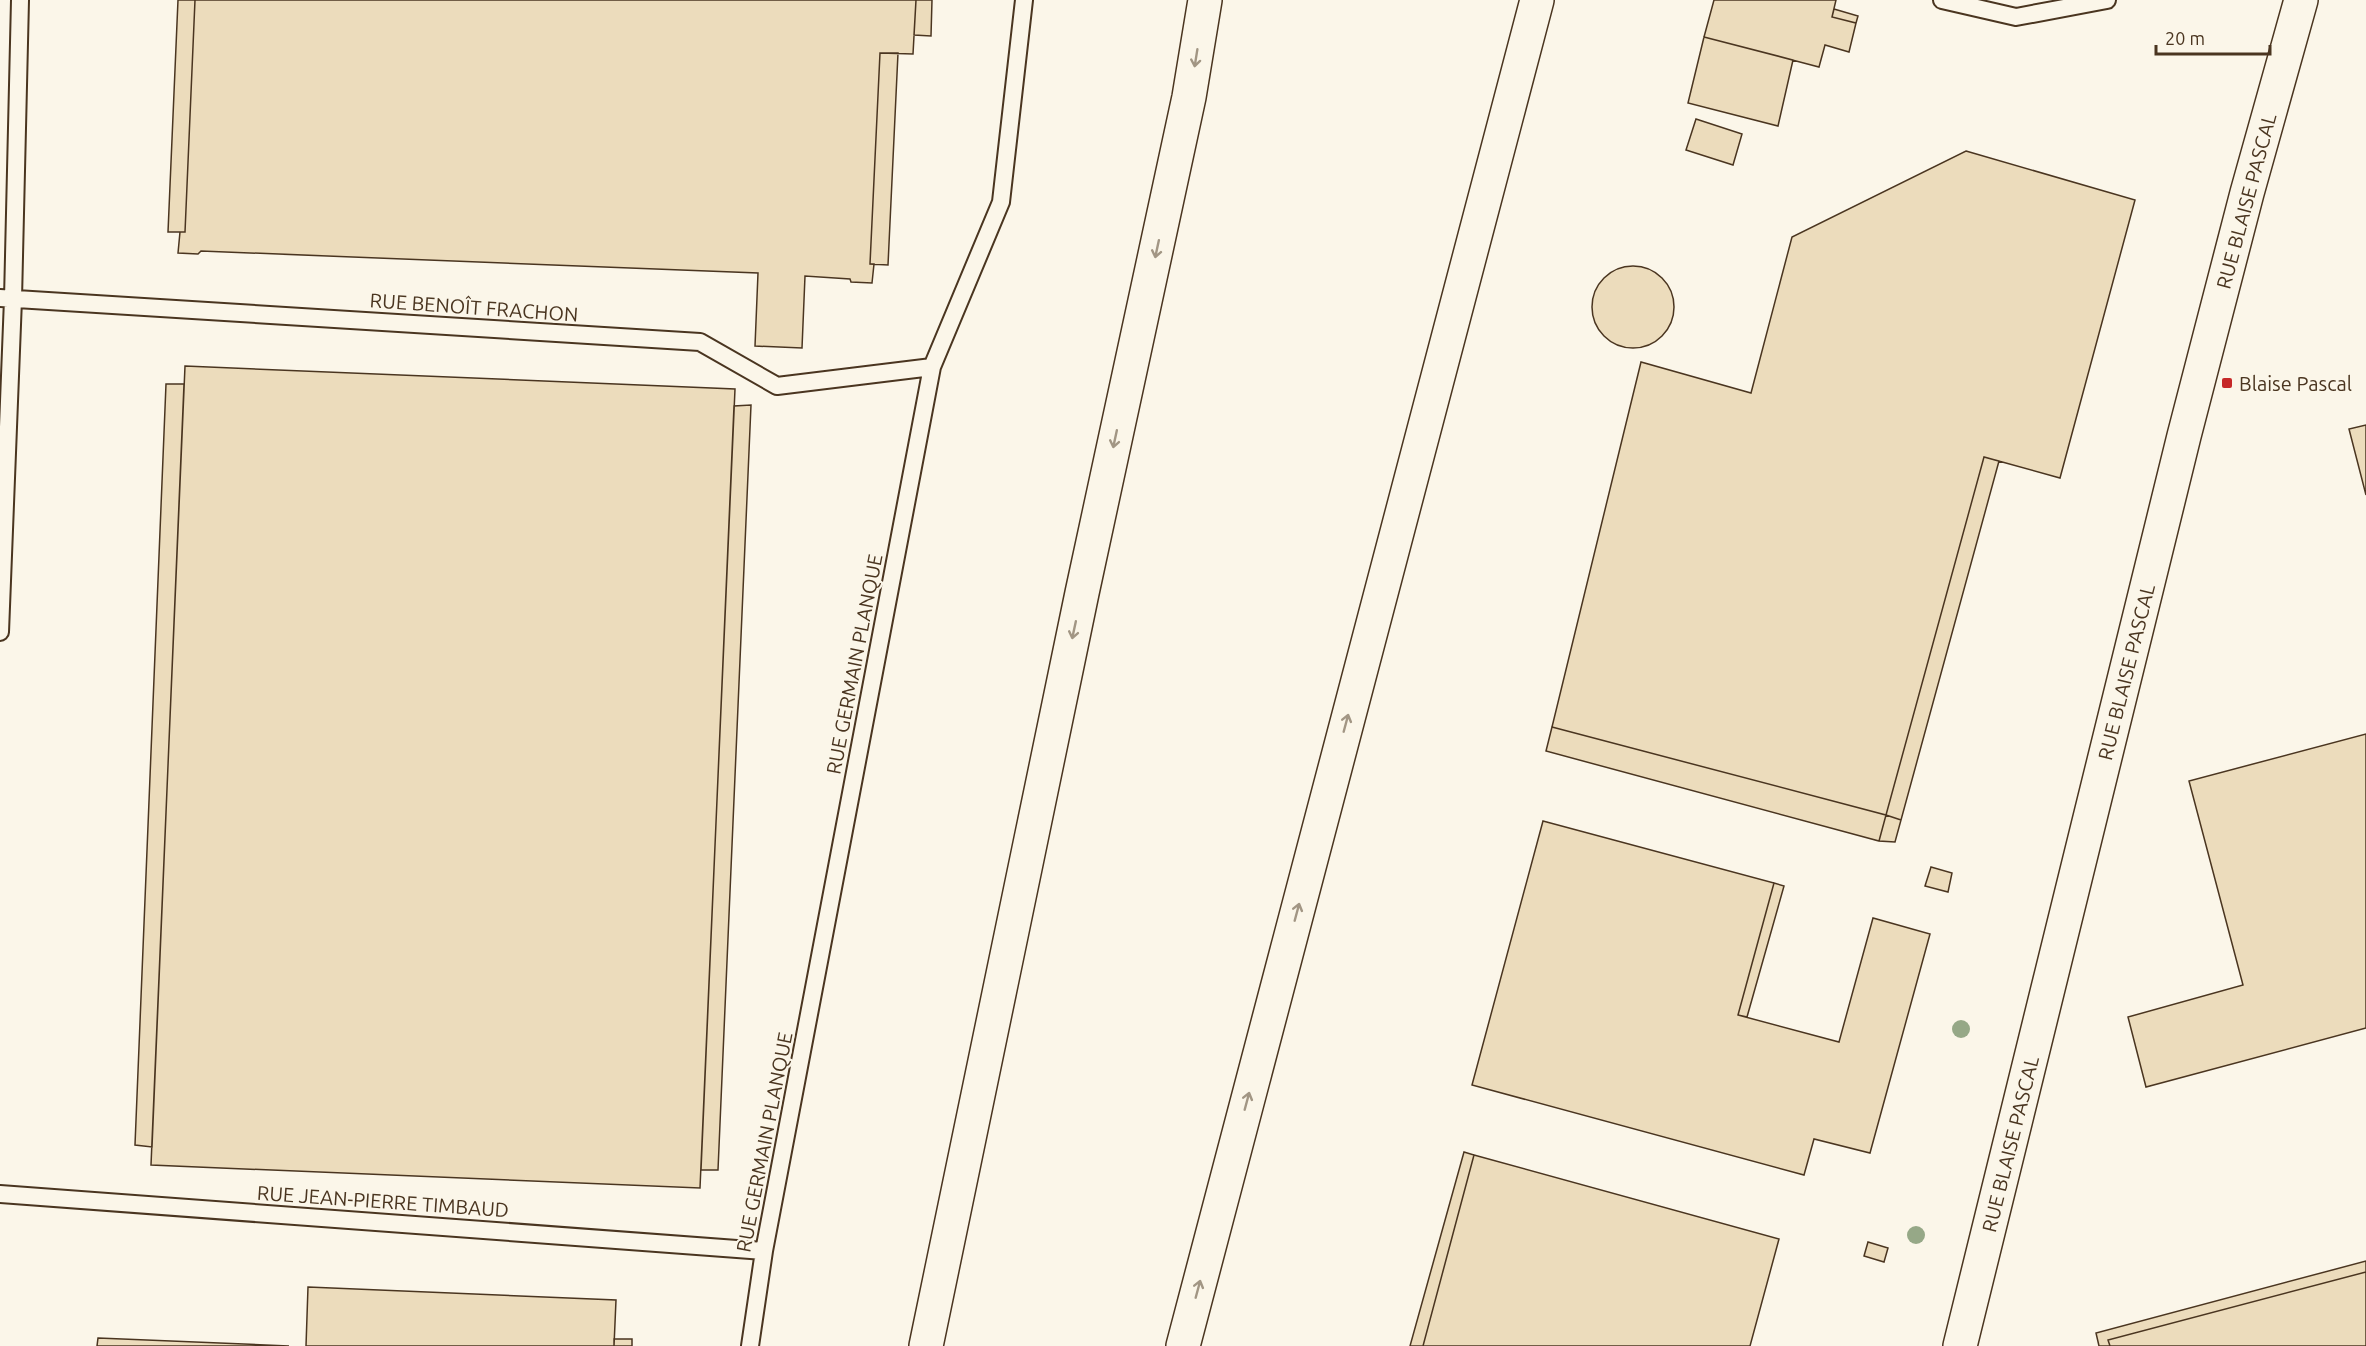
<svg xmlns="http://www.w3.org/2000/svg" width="2366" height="1346" viewBox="0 0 2366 1346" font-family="Ubuntu,sans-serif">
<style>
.building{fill:#ecdcbc;stroke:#4a3520;stroke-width:1.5}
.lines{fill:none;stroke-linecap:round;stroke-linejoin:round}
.lane-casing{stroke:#4a3520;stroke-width:20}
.street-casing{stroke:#4a3520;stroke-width:36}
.primary-casing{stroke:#4a3520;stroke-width:36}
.lane{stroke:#fbf6e9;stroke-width:16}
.street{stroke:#fbf6e9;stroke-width:33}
.primary{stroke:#fbf6e9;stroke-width:33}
.tree{fill:#96a887}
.oneway{stroke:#a29684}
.poi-dot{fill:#c62828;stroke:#fbf6e9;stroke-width:2}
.labels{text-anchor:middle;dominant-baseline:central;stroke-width:4.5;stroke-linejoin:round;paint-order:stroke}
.street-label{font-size:20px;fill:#4a3520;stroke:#fbf6e9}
.poi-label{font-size:20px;fill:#4a3520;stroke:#fbf6e9;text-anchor:start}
</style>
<rect width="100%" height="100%" fill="#fbf6e9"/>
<path class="building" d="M178,0H195L185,232H168Z
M195,0H916L913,54L880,53L870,264H874L872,283L851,282L850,279L805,276L802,348L755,346L758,273L201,251L198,254L178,253L180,232H185Z
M916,0H932L931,36L914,35Z
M1714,0H1836L1832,17L1856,23L1849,52L1825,45L1819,67L1704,37Z
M1834,9L1858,16L1856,23L1832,17Z
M1704,37L1793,60L1778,126L1688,103Z
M880,53H898L888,265L870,264Z
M1696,119L1742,134L1733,165L1686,150Z
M1966,151L2135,200L2060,478L1984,457L1886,815L1552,727L1641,362L1751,393L1792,237Z
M1592 307a41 41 0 1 1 82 0a41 41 0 1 1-82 0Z
M185,366L735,389L700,1188L151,1165Z
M166,384H184L152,1147L135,1145Z
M751,405L718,1170H701L734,406Z
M2366,425V495L2349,429Z
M1984,457L1999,461L1901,820L1886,815Z
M1552,727L1886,815L1879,841L1546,751Z
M2366,734V1028L2146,1087L2128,1017L2243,985L2189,781Z
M1886,815L1901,820L1895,842L1879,841Z
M1543,821L1774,883L1738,1015L1839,1042L1873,918L1930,934L1870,1153L1814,1139L1804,1175L1472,1085Z
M1931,867L1952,873L1948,892L1925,886Z
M1774,883L1784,886L1747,1017L1738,1015Z
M1464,1152L1474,1155L1423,1346H1410Z
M1474,1155L1779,1239L1750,1346H1423Z
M1868,1242L1888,1248L1884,1262L1864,1256Z
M2366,1261V1272L2108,1340L2110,1346H2099L2096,1333Z
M2366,1272V1346H2110L2108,1340Z
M308,1287L616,1300L614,1346H306Z
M98,1338L289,1346H97Z
M614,1339H632V1346H614Z"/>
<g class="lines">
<g class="lane-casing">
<path id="lane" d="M1942,0L2016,17L2107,0
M0,298L700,342L777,386L932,367
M0,632L13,299L20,0
M0,1194L764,1251
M750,1346L764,1251L932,367L1001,202L1024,0"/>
</g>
<g class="street-casing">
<path id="street" d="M1960,1346L2184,436L2247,193L2301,0"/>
</g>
<g class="primary-casing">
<path id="primary" d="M926,1346L1082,593L1189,97L1205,0
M1183,1346L1537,0"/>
</g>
<use href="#lane" class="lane"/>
<use href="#street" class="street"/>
<use href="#primary" class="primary"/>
</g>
<g class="tree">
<circle cx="1961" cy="1029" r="9"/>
<circle cx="1916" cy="1235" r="9"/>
</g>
<defs><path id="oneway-shaft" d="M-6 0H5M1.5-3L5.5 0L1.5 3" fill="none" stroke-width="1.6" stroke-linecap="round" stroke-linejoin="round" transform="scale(1.5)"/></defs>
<g class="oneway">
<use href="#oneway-shaft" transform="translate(1196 58) rotate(99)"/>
<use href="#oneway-shaft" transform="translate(1157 249) rotate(102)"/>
<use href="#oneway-shaft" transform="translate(1115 439) rotate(102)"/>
<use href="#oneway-shaft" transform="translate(1074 630) rotate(102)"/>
<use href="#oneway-shaft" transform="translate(1346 723) rotate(-75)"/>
<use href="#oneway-shaft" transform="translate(1297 912) rotate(-75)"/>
<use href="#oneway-shaft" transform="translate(1247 1101) rotate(-75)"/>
<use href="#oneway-shaft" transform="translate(1198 1289) rotate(-75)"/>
</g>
<rect class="poi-dot" x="2221" y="377" width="12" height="12" rx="3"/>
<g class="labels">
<g class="street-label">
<text transform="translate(2246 201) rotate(-75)">RUE BLAISE PASCAL</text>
<text transform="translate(474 307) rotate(4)">RUE BENOÎT FRACHON</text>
<text transform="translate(854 664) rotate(-79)">RUE GERMAIN PLANQUE</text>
<text transform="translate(2126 672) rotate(-76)">RUE BLAISE PASCAL</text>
<text transform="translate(764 1142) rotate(-79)">RUE GERMAIN PLANQUE</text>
<text transform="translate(2010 1144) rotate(-76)">RUE BLAISE PASCAL</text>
<text transform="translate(383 1201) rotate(4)">RUE JEAN-PIERRE TIMBAUD</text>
</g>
<g class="poi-label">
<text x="2239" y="383">Blaise Pascal</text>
</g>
</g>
<path d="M2156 45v9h114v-9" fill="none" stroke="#4a3520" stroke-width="3"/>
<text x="2165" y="45" font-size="18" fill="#4a3520" stroke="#fbf6e9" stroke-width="4.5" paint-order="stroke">20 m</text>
</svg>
